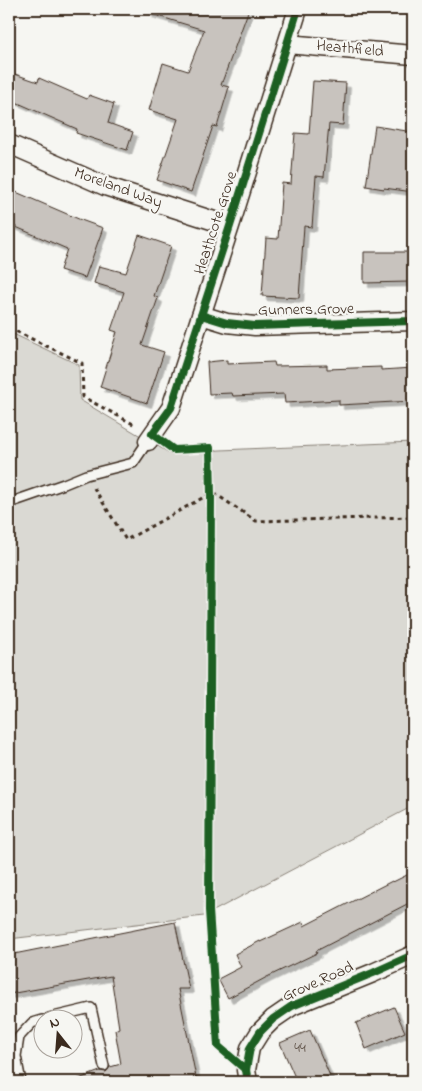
<svg xmlns="http://www.w3.org/2000/svg" width="422" height="1091" viewBox="0 0 422 1091" font-family="'Indie Flower',sans-serif">
<style>
.green{fill:#dad9d3;stroke:#8a8278}
.building{fill:#c8c3be;stroke:#3b2a1e;filter:url(#shadow)}
.lines{fill:none;stroke-linecap:round;stroke-linejoin:round}
.lane-casing{stroke:#3b2a1e;stroke-width:12}
.street-casing{stroke:#3b2a1e;stroke-width:21}
.path{stroke:#3b2a1e;stroke-width:3;stroke-dasharray:4 4;stroke-linecap:butt}
.lane{stroke:#f6f6f2;stroke-width:9}
.street{stroke:#f6f6f2;stroke-width:18}
.cycleway-casing{stroke:#f6f6f2;stroke-width:11}
.cycleway{stroke:#1b5e20;stroke-width:8}
.labels{text-anchor:middle;dominant-baseline:central;stroke-width:4.5;stroke-linejoin:round;paint-order:stroke}
.number-label{font-size:14px;fill:#5e5046}
.street-label{font-size:16px;fill:#3b2a1e;stroke:#f6f6f2}
</style>
<defs>
<filter id="shadow"><feDropShadow dx="4.5" dy="4.5" stdDeviation="0" flood-color="#0004"/></filter>
</defs>
<rect width="100%" height="100%" fill="#f6f6f2"/>
<filter id="ink" filterUnits="userSpaceOnUse"><feTurbulence type="fractalNoise" baseFrequency=".02" numOctaves="2"/><feDisplacementMap in="SourceGraphic" scale="10" xChannelSelector="R" yChannelSelector="G"/><feConvolveMatrix kernelMatrix="1 2 1 2 8 2 1 2 1" color-interpolation-filters="sRGB"/></filter>
<g filter="url(#ink)">
<path class="green" d="M9,332L79,365L80,400L171,454L220,450L413,442V806L204,916L9,939Z"/>
<path class="building" d="M149,9H249L221,85L229,87L217,127L213,126L191,192L157,180L178,119L149,110L163,63L188,71L204,30L148,13Z
M9,72L38,82L39,78L87,99L89,95L114,104L108,123L133,132L127,150L76,133L77,129L9,99Z
M313,81L346,83L343,125L329,124L324,177L316,176L312,227L304,226L299,298L262,296L266,238L278,239L282,183L291,184L295,133L309,134Z
M375,126L413,132V192L384,188V189L366,186Z
M9,189L81,220L103,228L85,278L60,270L67,249L9,224Z
M139,235L171,246L154,296L158,298L142,345L164,352L147,403L100,387L117,332L111,330L124,292L94,283L99,266L126,273Z
M364,252H409V282L364,283Z
M227,360V364L274,362L275,366L327,365V369L381,367V370L413,368V401L339,405V400L285,403L284,394L233,396L232,393L209,394L207,362Z
M413,872V901L316,951L317,953L267,977L228,998L218,979L241,967L235,954L260,941V942L303,922L304,926L392,881L393,882Z
M175,922L189,989H178L197,1082H76V1080L100,1071L106,1072L110,1067L121,1064L115,1030L119,1028L111,976L9,994V955Z
M394,1007L405,1032L366,1049L356,1023Z
M310,1030L330,1076L316,1082H297L280,1043Z"/>
<g class="lines">
<g class="lane-casing">
<path id="lane" d="M9,503L64,484L86,475L133,463L148,441
M49,1018L91,1008L104,1066
M21,1082L16,1056L19,1037L32,1023L42,1020"/>
</g>
<g class="street-casing">
<path id="street" d="M287,44L413,55
M9,144L105,186L230,226
M201,315L227,323L255,326L413,321
M148,441L171,408L230,226L298,9
M248,1082L246,1070L250,1048L260,1032L273,1019L292,1006L373,973L413,955"/>
</g>
<path class="path" d="M9,328L82,363L83,397L135,425
M168,446L174,450L210,448L211,496L209,910L218,1046L229,1056
M94,488L126,540L206,496L217,495L256,521L413,517"/>
<use href="#lane" class="lane"/>
<use href="#street" class="street"/>
<g class="cycleway-casing">
<path id="cycleway" d="M201,315L227,323L255,326L413,321
M246,1070L218,1046L209,910L211,496L210,448L174,450L152,434L171,408L230,226L298,9
M248,1082L246,1070L250,1048L260,1032L273,1019L292,1006L373,973L413,955"/>
</g>
<use href="#cycleway" class="cycleway"/>
</g>
</g>
<g class="labels">
<g class="number-label">
<text x="300" y="1048">44</text>
</g>
<g class="street-label">
<text transform="translate(350 49) rotate(5)">Heathfield</text>
<text transform="translate(118 188) rotate(20)">Moreland Way</text>
<text transform="translate(216 223) rotate(-72)">Heathcote Grove</text>
<text transform="translate(306 310) rotate(-1)">Gunners Grove</text>
<text transform="translate(318 982) rotate(-24)">Grove Road</text>
</g>
</g>
<rect width="422" height="1091" fill="none" stroke="#f6f6f2" stroke-width="30"/>
<rect x="15" y="15" width="392" height="1061" fill="none" stroke="#3b2a1e" stroke-width="2" filter="url(#ink)"/>
<g transform="translate(58 1034) rotate(343)"><circle r="24" fill="#f6f6f2" stroke="#aba49d"/>
<path d="M0-4L9 19L0 12L-9 19Z" fill="#3b2a1e"/>
<text y="-8" font-size="14" font-weight="bold" text-anchor="middle" fill="#3b2a1e">N</text>
</g>
</svg>
